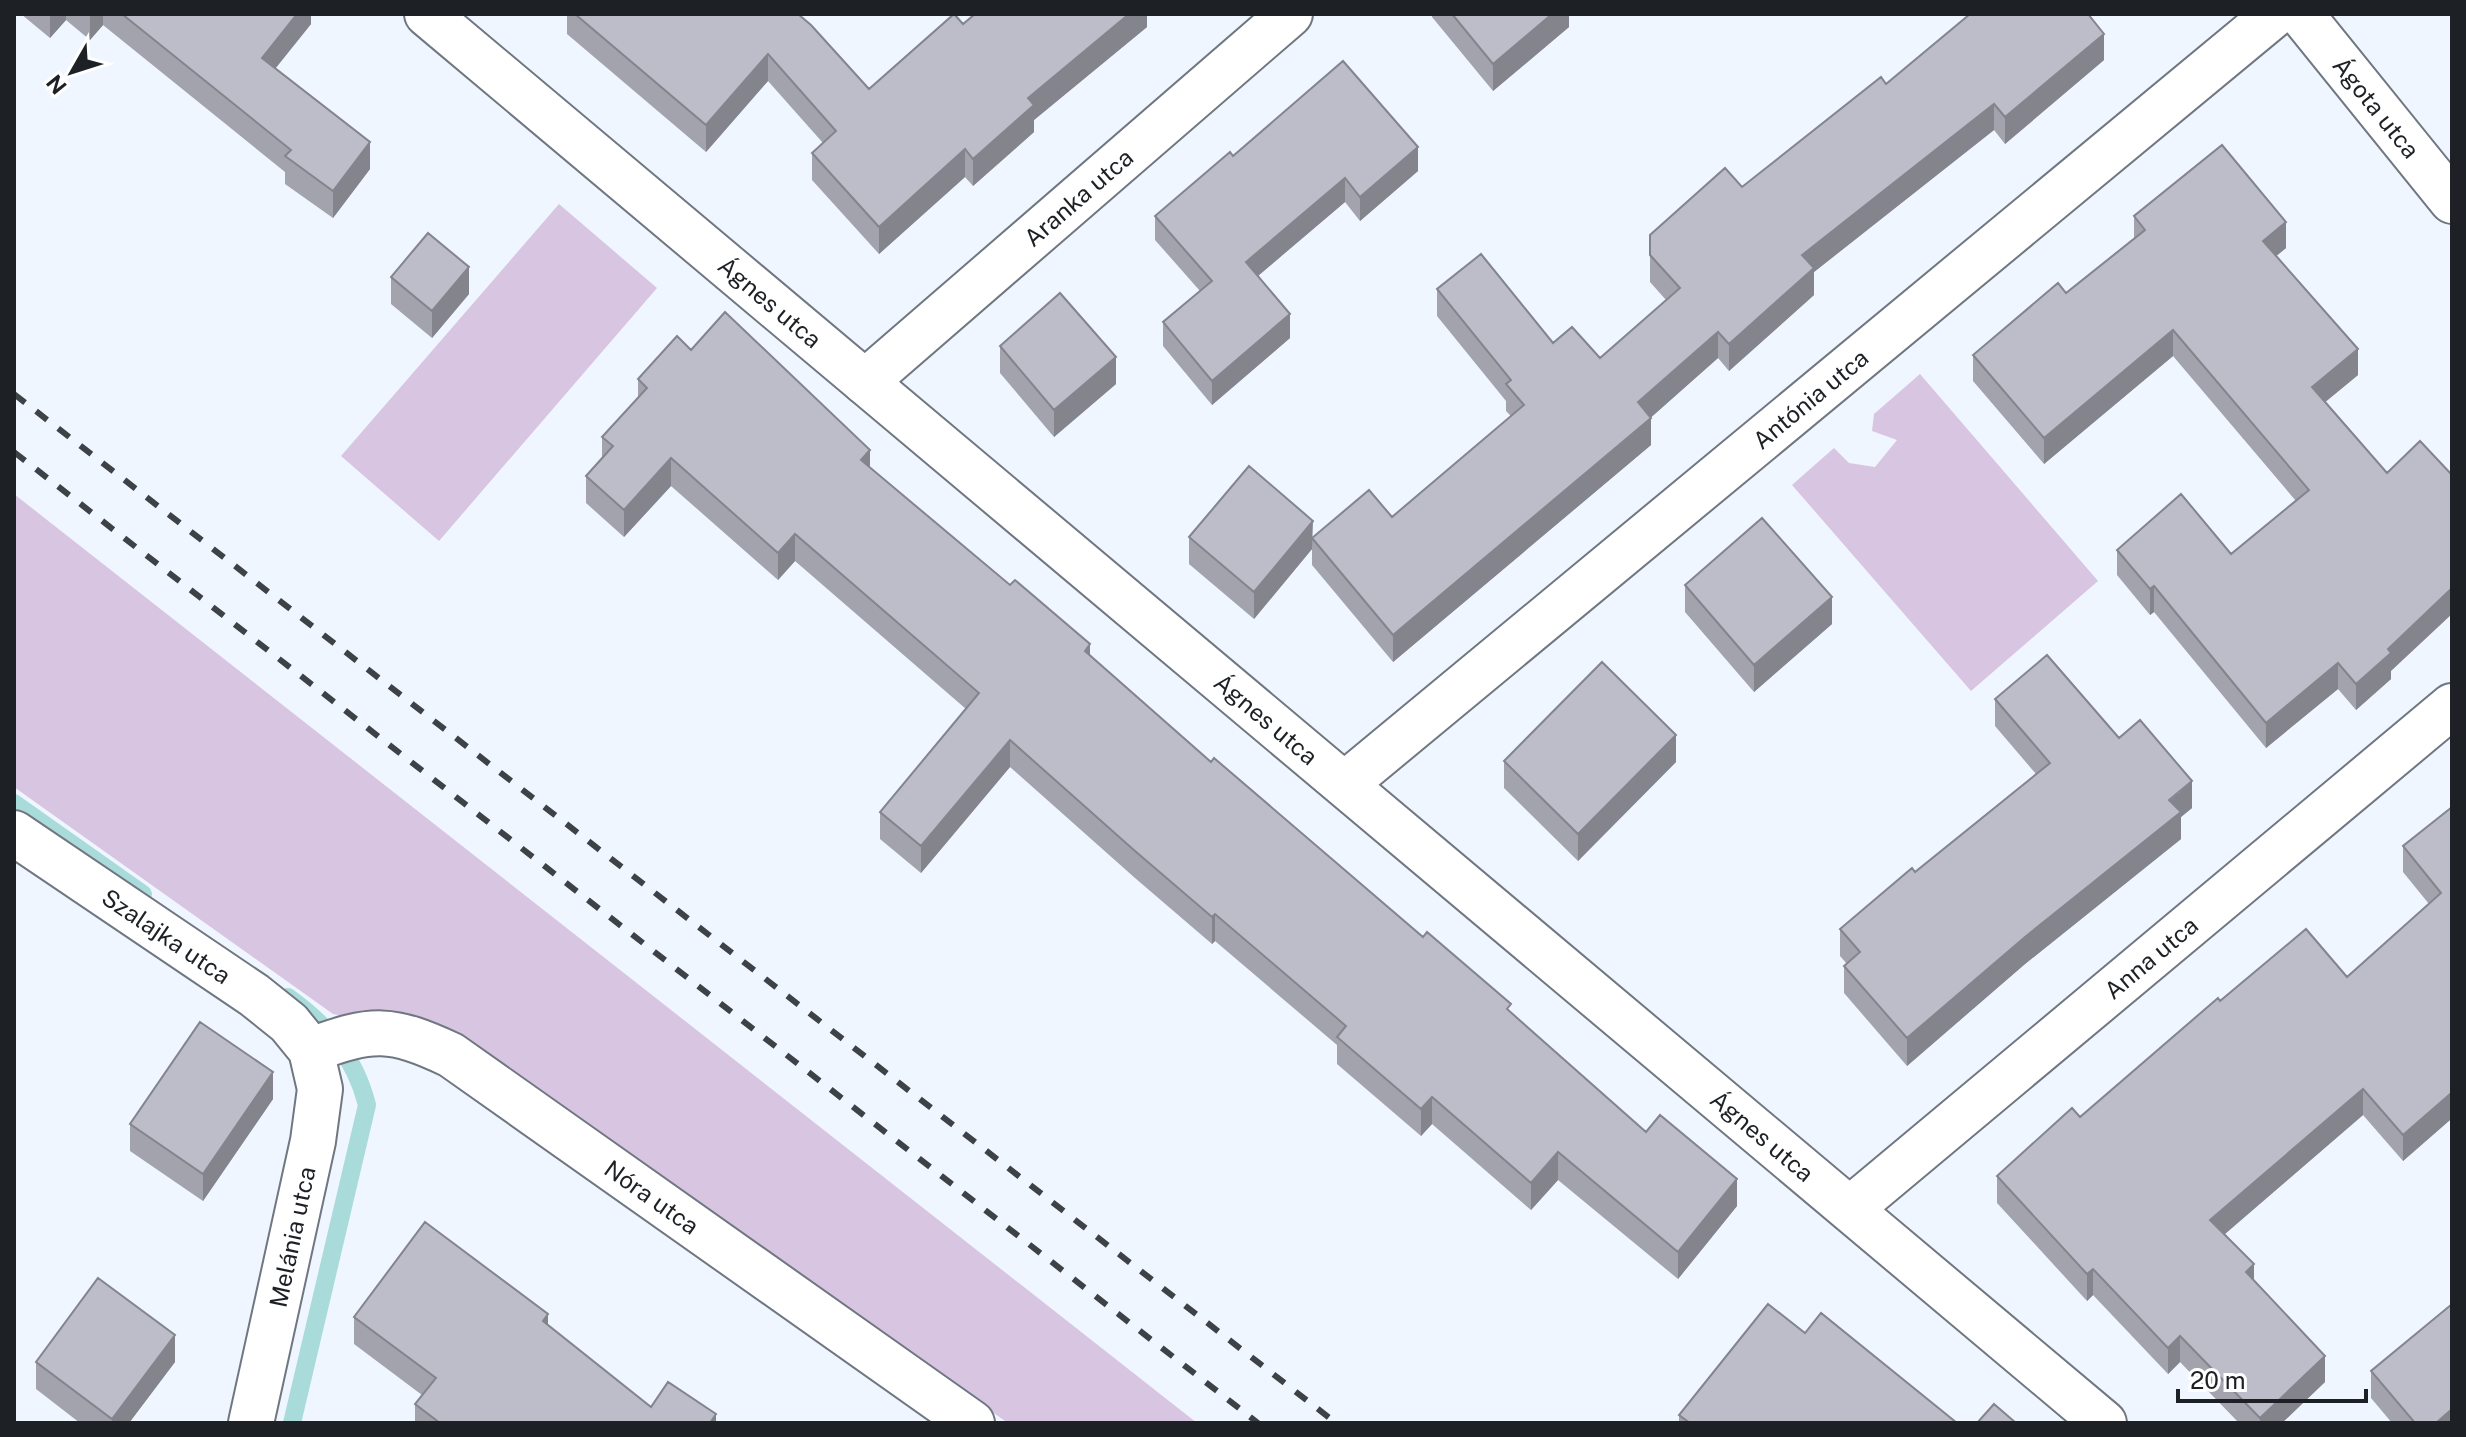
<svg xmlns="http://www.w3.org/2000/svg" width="2466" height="1437" viewBox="0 0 2466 1437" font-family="'Public Sans',sans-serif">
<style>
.green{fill:#d8c5e1}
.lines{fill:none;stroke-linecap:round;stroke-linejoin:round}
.stream{stroke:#aadbdb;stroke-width:18}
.minor-casing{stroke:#707781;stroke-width:48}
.minor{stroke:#fff;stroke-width:44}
.rail{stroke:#3e4247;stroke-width:6;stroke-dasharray:14 14;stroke-linecap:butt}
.wall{fill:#a3a3ae}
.shaded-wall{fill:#84848d}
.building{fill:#bdbdca;stroke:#84848d;stroke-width:2}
.labels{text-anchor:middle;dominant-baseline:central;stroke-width:8;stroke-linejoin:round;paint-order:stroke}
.street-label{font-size:24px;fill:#1d2024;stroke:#fff}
</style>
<rect width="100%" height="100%" fill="#eff6ff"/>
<path class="green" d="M559,204L657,288L439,541L341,456Z
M1920,374L2098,581L1971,691L1792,485L1834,448L1849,463L1875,467L1897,440L1872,431L1874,414Z
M14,494L1197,1423H1008L791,1271L408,1027L333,1014L14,787Z"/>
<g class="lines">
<path class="stream" d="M14,803L143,894
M288,997C327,1025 355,1057 367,1105L292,1423"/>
<g class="minor-casing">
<g id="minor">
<path id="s1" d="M427,14L2104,1423"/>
<path id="s2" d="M2301,14L2452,201"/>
<path id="s3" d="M865,382L1290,14"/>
<path id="s4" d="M1345,784L2275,14"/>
<path id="s5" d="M14,833L254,995L289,1023L311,1050L320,1089L313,1141L251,1423"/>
<path id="s6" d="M311,1050C373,1027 391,1027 451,1055L972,1423"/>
<path id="s7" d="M1850,1209L2452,706"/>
</g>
</g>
<use href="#minor" class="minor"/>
<path class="rail" d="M14,394L1336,1423
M14,452L1258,1423"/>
</g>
<path class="wall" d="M21,14H311V24L275,69L370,169L333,218L285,184V172L103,25L90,40L66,20L50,38Z
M567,14H798L869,89L963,24L1147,14V27L1034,120V132L973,186L965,177L879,254L812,180V153L823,143L768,81L706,152L567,34Z
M1432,14H1569V27L1493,91L1432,17Z
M2104,60L2005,144L1994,130L1814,272V295L1729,371L1718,358L1650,418L1651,445L1393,662L1312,565V549L1254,619L1189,564V537H1313L1392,517L1511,416L1506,411V401L1437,316V289L1553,343L1600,358L1666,300L1650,282V235L1742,187L1886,84Z
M1233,156L1418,171L1360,221L1345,202L1258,276L1290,338L1212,405L1163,346V322L1200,291L1155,240V216Z
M2134,216L2286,248L2276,256L2358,375L2325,402L2391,671V679L2356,710L2338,689L2266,748L2154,612L2150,615L2117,575V550L2231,554L2296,501L2173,356L2044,464L1973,381V355L2066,293L2134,238Z
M391,277L469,294L432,338L391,304Z
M1000,346L1116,384L1054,437L1000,373Z
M691,350L870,467L1090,656L1211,762L1511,1013L1646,1132L1737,1206L1678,1279L1558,1180L1531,1210L1432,1124L1421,1136L1337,1064V1045L1215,941L1212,944L1135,878L1010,767L921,873L880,839V812L966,709L795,561L778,580L671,486L624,537L586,503V476L602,458V437L638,398V379Z
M1685,585L1832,624L1754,692L1685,612Z
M1995,699L2119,738L2192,808L2181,817V839L2025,964L1907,1066L1844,993V966L1847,964L1840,956V929L1915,872L2036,774L1995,726Z
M1504,761L1676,762L1578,861L1504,788Z
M2452,807V1122L2450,1120L2403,1161L2363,1115L2224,1234L2254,1280L2325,1382L2282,1423H2239L2180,1362L2168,1374L2093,1295L2087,1301L1997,1203V1176L2080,1117L2220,1001L2347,977L2429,904L2403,872V846Z
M273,1099L203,1201L130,1151V1124Z
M354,1317L548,1326L651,1407L716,1423H415V1404L422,1395L354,1344Z
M1805,1333L1957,1423H1679V1415Z
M36,1362H175L129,1423H80L36,1389Z
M2371,1371L2452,1423H2392L2371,1398Z"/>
<path class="shaded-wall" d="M50,14H66V20L50,38Z
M90,14H103V25L90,40Z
M297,14H311V24L262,85V58Z
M1129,14H1147V27L1034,120V132L973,186V159L1028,98Z
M1552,14H1569V27L1493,91V64Z
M2104,34V60L2005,144V117Z
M768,54V81L706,152V125Z
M1994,104V130L1814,272V295L1729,371V344L1802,255Z
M370,142V169L333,218V191Z
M1418,147V171L1360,221V197Z
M965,149V177L879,254V227Z
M1345,178V202L1246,286V262Z
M2286,222V248L2263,267V241Z
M469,267V294L432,338V311Z
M1290,314V338L1212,405V381Z
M2173,330V356L2044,464V438Z
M1718,332V358L1638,429V402Z
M2358,349V375L2312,413V387Z
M1116,357V384L1054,437V410Z
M1651,418V445L1393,662V635Z
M870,450V477L861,460Z
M671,458V486L624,537V510Z
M1313,521L1312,549L1254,619V592Z
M795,534V561L778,580V553Z
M2154,586V612L2150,615V589Z
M2452,588V614L2391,671V679L2356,710V684L2388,649Z
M1832,597V624L1754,692V665Z
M1090,644V671L1085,651Z
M2338,663V689L2266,748V723Z
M1676,735V762L1578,861V834Z
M1010,740V767L921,873V846Z
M2192,781V808L2181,817V839L2025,964L1907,1066V1038Z
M1215,914V941L1212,944V917Z
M273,1072V1099L203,1201V1174Z
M2363,1089V1115L2210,1247V1220Z
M2450,1094V1120L2403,1161V1135Z
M1432,1097V1124L1421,1136V1109Z
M1558,1152V1180L1531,1210V1183Z
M1737,1179V1206L1678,1279V1252Z
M2254,1264V1291L2246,1272Z
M2093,1269V1295L2087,1301V1274Z
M548,1314V1341L543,1321Z
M175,1335V1362L129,1423H112V1419Z
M2180,1336V1362L2168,1374V1348Z
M2325,1356V1382L2282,1423H2260V1418Z
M2452,1409V1423H2436Z
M716,1414V1423H710Z"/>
<path class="building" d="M122,14H297L262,58L370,142L333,191L285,156L291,150Z
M575,14H798L811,25L869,89L954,14L963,24L975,14H1129L1028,98L1034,105L973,159L965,149L879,227L812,153L836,131L768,54L706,125Z
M1452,14H1552L1493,64Z
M1970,14H2088L2104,34L2005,117L1994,104L1802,255L1814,268L1729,344L1718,332L1638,402L1651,418L1393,635L1312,538L1369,490L1392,517L1524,405L1506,384L1511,380L1437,289L1481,254L1553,343L1572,327L1600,358L1680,288L1650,255V235L1725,168L1742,187L1881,77L1886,84Z
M1343,61L1418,147L1360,197L1345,178L1246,262L1290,314L1212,381L1163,322L1212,281L1155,216L1230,152L1233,156Z
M2222,145L2286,222L2263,241L2358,349L2312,387L2387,473L2420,441L2452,475V588L2388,649L2391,653L2356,684L2338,663L2266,723L2154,586L2150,589L2117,550L2181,494L2231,554L2309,490L2173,330L2044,438L1973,355L2058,283L2066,293L2145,230L2134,216Z
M428,233L469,267L432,311L391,277Z
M1060,293L1116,357L1054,410L1000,346Z
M725,312L870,450L861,460L1010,585L1015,580L1090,644L1085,651L1211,762L1214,758L1423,937L1427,932L1511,1004L1507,1009L1646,1132L1660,1115L1737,1179L1678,1252L1558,1152L1531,1183L1432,1097L1421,1109L1337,1037L1346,1026L1215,914L1212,917L1135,851L1010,740L921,846L880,812L979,693L795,534L778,553L671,458L624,510L586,476L613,446L602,437L647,388L638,379L677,336L691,350Z
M1249,466L1313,521L1254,592L1189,537Z
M1762,518L1832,597L1754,665L1685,585Z
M2047,655L2119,738L2140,720L2192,781L2169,800L2181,812L2025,937L1907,1038L1844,966L1860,952L1840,929L1912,868L1915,872L2050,763L1995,699Z
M1602,662L1676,735L1578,834L1504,761Z
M2452,807V1096L2450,1094L2403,1135L2363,1089L2210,1220L2254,1264L2246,1272L2325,1356L2260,1418L2180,1336L2168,1348L2093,1269L2087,1274L1997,1176L2072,1108L2080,1117L2218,998L2220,1001L2306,929L2347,977L2441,893L2403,846Z
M200,1022L273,1072L203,1174L130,1124Z
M425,1222L548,1314L543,1321L651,1407L668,1382L716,1414L710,1423H440L415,1404L436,1378L354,1317Z
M98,1278L175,1335L112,1419L36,1362Z
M1768,1304L1805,1333L1821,1313L1957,1423H1690L1679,1415Z
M2452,1304V1409L2436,1423H2415L2371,1371Z
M1994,1404L2016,1423H1977Z"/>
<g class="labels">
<g class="street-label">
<text stroke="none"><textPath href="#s2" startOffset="120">Ágota utca</textPath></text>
<text stroke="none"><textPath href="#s3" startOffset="282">Aranka utca</textPath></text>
<text stroke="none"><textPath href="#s1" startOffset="448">Ágnes utca</textPath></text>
<text stroke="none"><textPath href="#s4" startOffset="604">Antónia utca</textPath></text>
<text stroke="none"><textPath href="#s1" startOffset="1096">Ágnes utca</textPath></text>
<text stroke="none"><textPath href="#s5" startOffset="184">Szalajka utca</textPath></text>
<text stroke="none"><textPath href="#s7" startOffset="392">Anna utca</textPath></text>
<text stroke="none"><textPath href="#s1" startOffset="1744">Ágnes utca</textPath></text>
<text stroke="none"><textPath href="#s6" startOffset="392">Nóra utca</textPath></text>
<text transform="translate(292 1237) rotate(-78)">Melánia utca</text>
</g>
</g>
<rect width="2466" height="1437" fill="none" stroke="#1d2024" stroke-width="32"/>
<g transform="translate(72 72) rotate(231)" stroke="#ffffff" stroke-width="6" paint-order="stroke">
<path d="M0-6L14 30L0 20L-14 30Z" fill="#1d2024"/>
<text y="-12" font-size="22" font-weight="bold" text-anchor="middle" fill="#1d2024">N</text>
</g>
<path d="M2178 1389v12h188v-12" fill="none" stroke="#1d2024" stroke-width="4"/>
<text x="2190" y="1389" font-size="24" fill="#1d2024" stroke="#ffffff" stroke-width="6" paint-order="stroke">20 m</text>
</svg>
